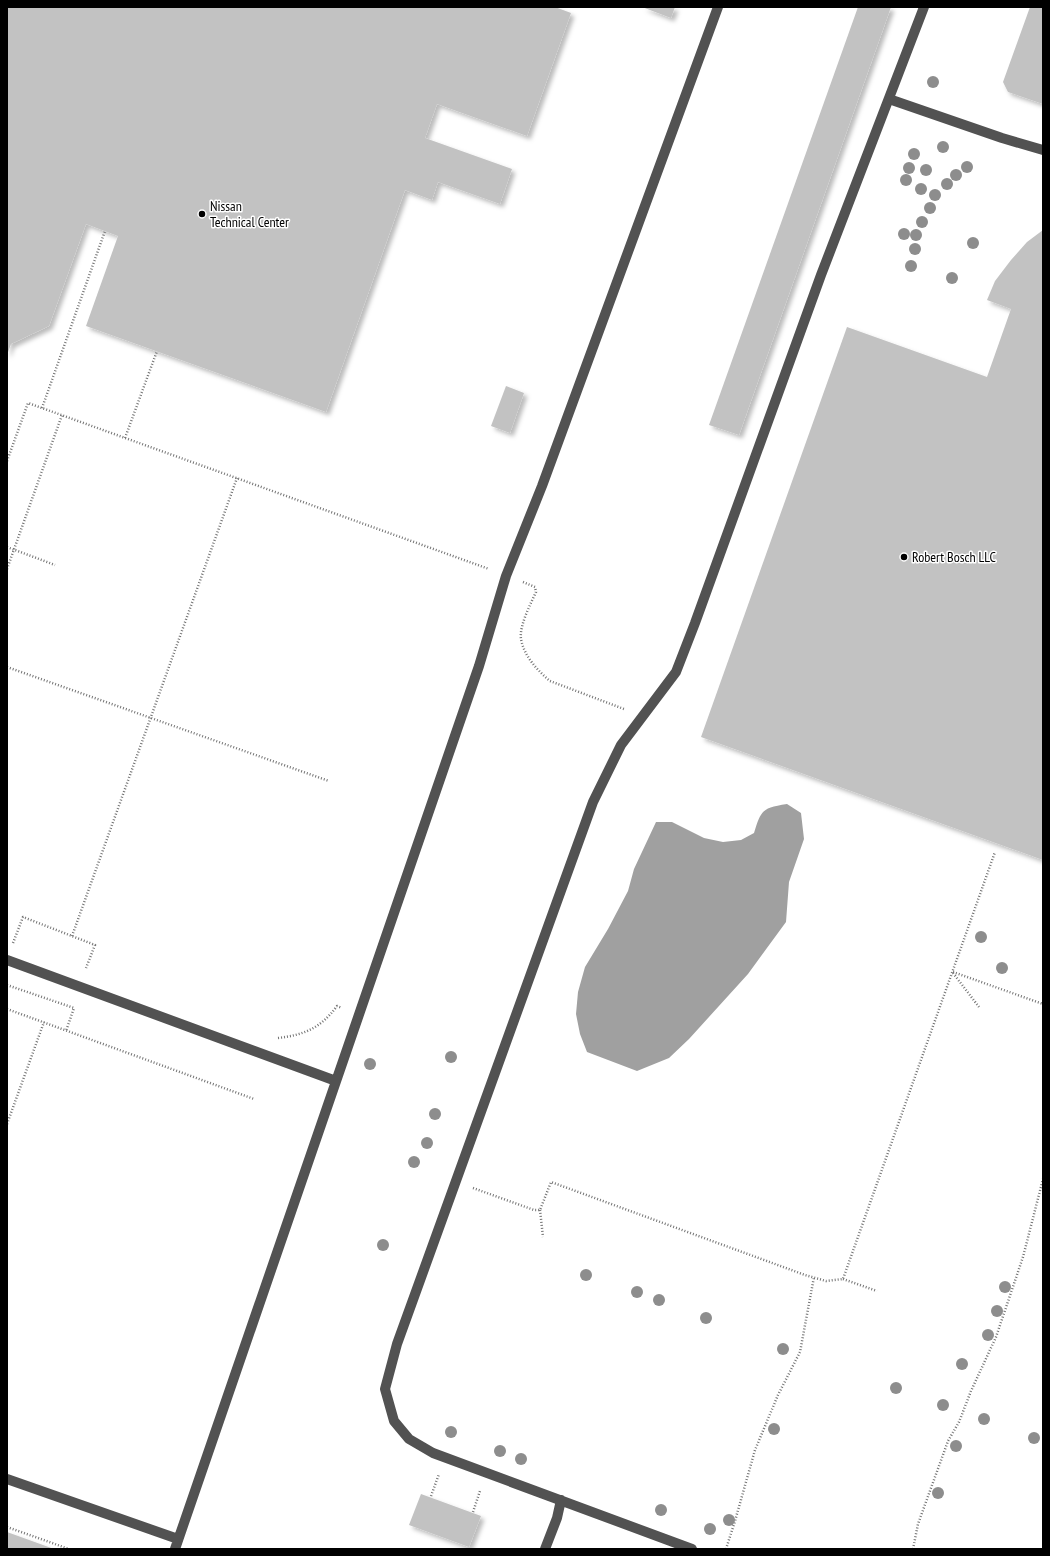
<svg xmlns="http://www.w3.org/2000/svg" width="1050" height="1556" viewBox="0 0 1050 1556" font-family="'PT Sans Narrow',sans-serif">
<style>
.water{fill:#a0a0a0}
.building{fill:#c2c2c2;filter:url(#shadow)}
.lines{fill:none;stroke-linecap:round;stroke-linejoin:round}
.path{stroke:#747474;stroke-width:2.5;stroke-dasharray:1 2;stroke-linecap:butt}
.minor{stroke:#525252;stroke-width:10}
.tree{fill:#8d8d8d}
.poi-dot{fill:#000;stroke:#fff;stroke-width:1.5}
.labels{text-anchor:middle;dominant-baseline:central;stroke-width:3;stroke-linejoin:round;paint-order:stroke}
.poi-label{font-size:14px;fill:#000;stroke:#fff;text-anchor:start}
</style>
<defs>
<filter id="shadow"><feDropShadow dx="3.5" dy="3.5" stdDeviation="2" flood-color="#0004"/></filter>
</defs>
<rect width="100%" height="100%" fill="#fff"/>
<path class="water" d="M787,804L801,813L804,839L789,882L786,922L748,974L689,1039L669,1058L637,1071L587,1052L580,1034L576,1014L578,992L585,967L608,929L628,891L634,869L656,822H672L704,838L723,842L741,840L754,833C761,810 762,808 787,804Z"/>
<path class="building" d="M7,7H555L571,13L527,136L437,104L425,138L512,169L500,204L438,182L432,200L405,190L326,412L86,326L118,236L86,224L49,326L11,344L7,355Z
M642,7H675L671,18Z
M858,7H891L739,435L709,425Z
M1030,7H1043V104L1008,92L1003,82Z
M1043,230V860L701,737L847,327L987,377L1011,309L987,300L995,281L1011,260L1027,242Z
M506,386L524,393L510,433L491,426Z
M421,1494L481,1516L469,1547L409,1525Z
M7,1532L54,1549H7Z"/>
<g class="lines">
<path class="path" d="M42,408L105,231
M125,438L157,351
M7,461L28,403L489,569
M7,547L55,565
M7,569L62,415
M523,582L535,587L536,592C531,603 519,626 521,639C524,656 537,670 550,681L624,709
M7,667L329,781
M72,936L237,478
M13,943L23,917L95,945L86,968
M953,972L1043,1004
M953,973L979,1007
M7,985L74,1008L66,1031
M7,1009L254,1099
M278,1038C304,1035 321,1028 337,1006L342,1008
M7,1124L44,1022
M473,1188L534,1210H540L551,1182L805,1275L826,1281L843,1279L995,852
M540,1210L543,1237
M843,1279L877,1291
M431,1496L439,1474
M473,1512L480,1491
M7,1527L69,1549
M726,1549L735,1521L755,1450L778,1395L800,1352L814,1277
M913,1549L918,1524L948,1441L959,1422L971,1391L996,1337L1023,1257L1043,1179"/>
<path class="minor" d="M889,99L1002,138L1043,150
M7,960L336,1081
M7,1479L178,1539
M175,1549L479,666L506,576L542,486L718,7
M545,1549L557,1518L561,1500
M692,1549L433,1453L409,1439L394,1421L385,1389L397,1344L593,802L621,745L676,672L695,623L821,275L924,7"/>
</g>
<g class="tree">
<circle cx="933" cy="82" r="6"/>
<circle cx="943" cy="147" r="6"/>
<circle cx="914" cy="154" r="6"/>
<circle cx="967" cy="167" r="6"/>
<circle cx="909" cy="168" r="6"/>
<circle cx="926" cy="170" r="6"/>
<circle cx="956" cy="175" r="6"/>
<circle cx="906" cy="180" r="6"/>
<circle cx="947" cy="184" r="6"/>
<circle cx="921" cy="189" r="6"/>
<circle cx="935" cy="195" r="6"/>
<circle cx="930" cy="208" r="6"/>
<circle cx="922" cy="222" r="6"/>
<circle cx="904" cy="234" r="6"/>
<circle cx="916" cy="235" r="6"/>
<circle cx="973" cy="243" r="6"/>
<circle cx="915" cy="249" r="6"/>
<circle cx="911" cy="266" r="6"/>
<circle cx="952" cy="278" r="6"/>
<circle cx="981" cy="937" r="6"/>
<circle cx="1002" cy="968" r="6"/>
<circle cx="451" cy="1057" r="6"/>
<circle cx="370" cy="1064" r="6"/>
<circle cx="435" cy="1114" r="6"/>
<circle cx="427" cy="1143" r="6"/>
<circle cx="414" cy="1162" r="6"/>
<circle cx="383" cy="1245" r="6"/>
<circle cx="586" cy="1275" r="6"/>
<circle cx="1005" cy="1287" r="6"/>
<circle cx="637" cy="1292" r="6"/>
<circle cx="659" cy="1300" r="6"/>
<circle cx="997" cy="1311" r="6"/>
<circle cx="706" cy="1318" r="6"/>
<circle cx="988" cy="1335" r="6"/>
<circle cx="783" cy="1349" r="6"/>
<circle cx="962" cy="1364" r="6"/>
<circle cx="896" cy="1388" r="6"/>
<circle cx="943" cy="1405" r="6"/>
<circle cx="984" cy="1419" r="6"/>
<circle cx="774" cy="1429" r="6"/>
<circle cx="451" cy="1432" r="6"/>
<circle cx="1034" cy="1438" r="6"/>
<circle cx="956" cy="1446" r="6"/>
<circle cx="500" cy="1451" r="6"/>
<circle cx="521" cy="1459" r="6"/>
<circle cx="938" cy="1493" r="6"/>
<circle cx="661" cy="1510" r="6"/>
<circle cx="729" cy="1520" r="6"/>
<circle cx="710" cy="1529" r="6"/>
</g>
<g class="poi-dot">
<circle cx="202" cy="214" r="4"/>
<circle cx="904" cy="557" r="4"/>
</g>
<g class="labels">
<g class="poi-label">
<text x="210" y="206">Nissan<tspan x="210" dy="16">Technical Center</tspan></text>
<text x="912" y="557">Robert Bosch LLC</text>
</g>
</g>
<rect width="1050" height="1556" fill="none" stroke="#000000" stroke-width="16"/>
</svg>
